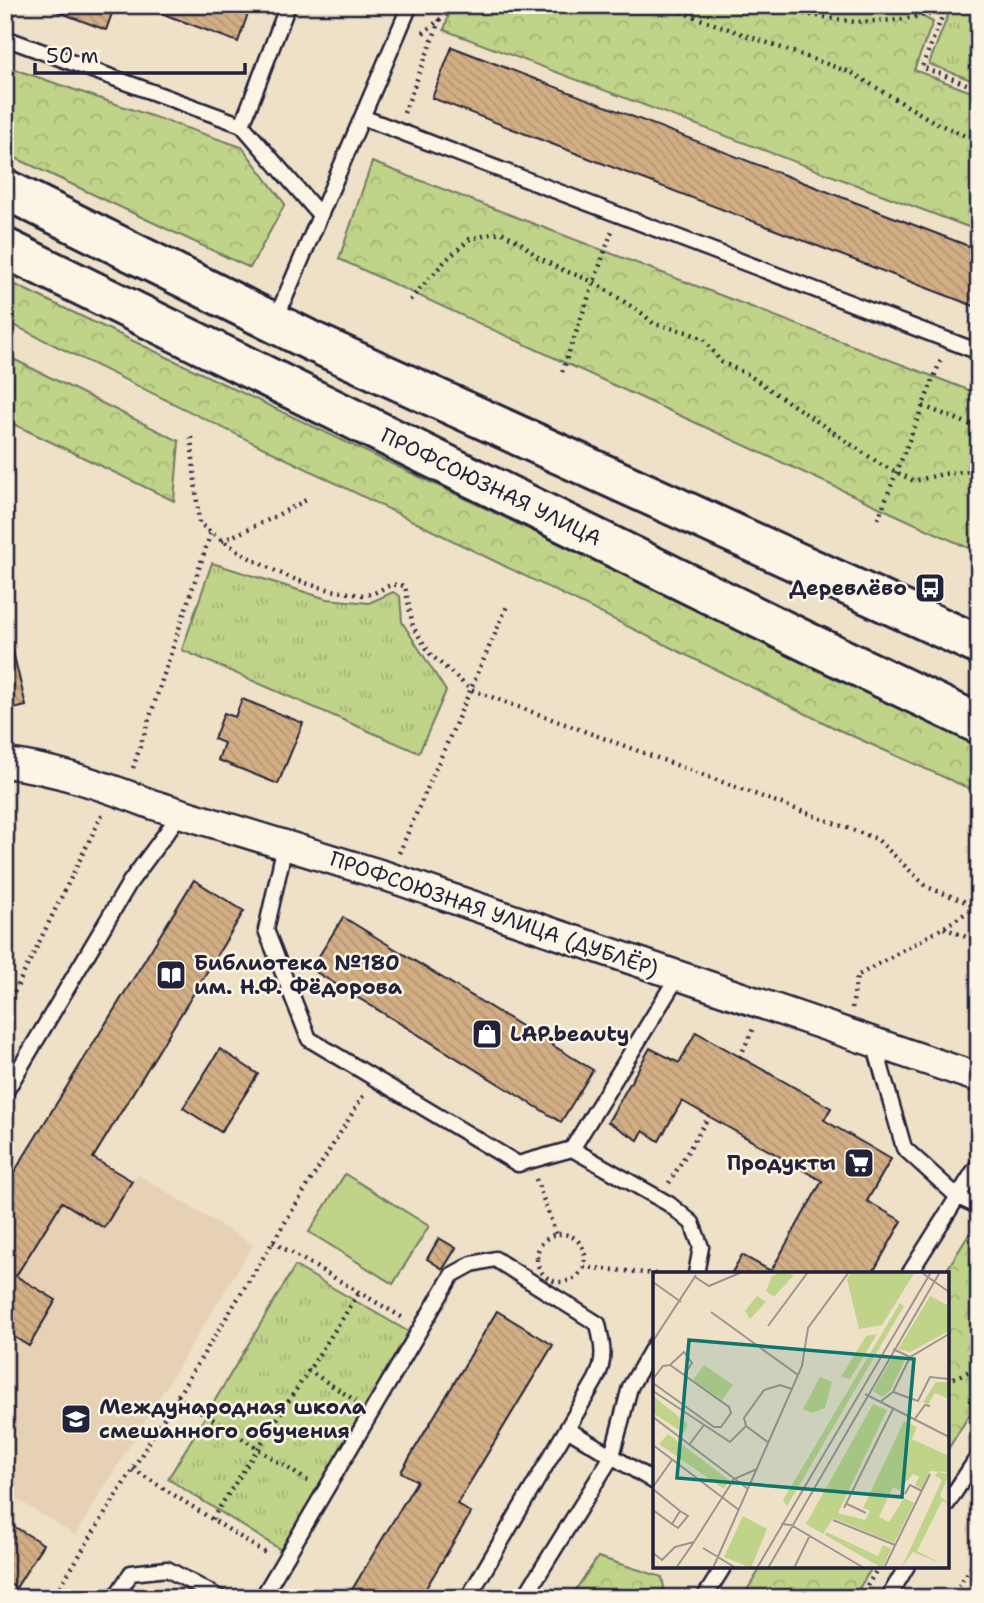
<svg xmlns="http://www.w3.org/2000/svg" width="984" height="1603" viewBox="0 0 984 1603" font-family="'Shantell Sans',sans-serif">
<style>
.built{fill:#e6d1b4}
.grass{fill:url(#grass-tufts);stroke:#707a62;stroke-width:2}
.forest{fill:url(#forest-crowns);stroke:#707a62;stroke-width:2}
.pitch{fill:#bfd389;stroke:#707a62;stroke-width:2}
.building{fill:url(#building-back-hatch);stroke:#22223b;stroke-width:2}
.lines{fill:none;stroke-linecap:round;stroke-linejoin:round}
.lane-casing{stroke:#22223b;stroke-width:19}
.street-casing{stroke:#22223b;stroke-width:33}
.primary-casing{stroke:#22223b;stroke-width:44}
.path{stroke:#22223b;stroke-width:4.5;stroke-dasharray:2 5;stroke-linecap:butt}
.lane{stroke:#fcf5e5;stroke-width:14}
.street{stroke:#fcf5e5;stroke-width:28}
.primary{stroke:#fcf5e5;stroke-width:38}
.labels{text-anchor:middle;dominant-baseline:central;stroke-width:5;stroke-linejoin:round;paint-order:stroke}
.street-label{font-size:21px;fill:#22223b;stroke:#fcf5e5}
.poi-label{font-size:21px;font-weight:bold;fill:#22223b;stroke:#fcf5e5;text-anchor:start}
.inset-road{fill:none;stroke:#9d9490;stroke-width:2}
.view{fill:#0f766e;fill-opacity:0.15;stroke:#0f766e;stroke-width:3.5}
.inset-edge{fill:none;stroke:#22223b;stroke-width:3.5}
</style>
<defs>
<pattern id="grass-tufts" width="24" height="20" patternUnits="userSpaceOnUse" patternTransform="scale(1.75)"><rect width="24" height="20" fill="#bfd389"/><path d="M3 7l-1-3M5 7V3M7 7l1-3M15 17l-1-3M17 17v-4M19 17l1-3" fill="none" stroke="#a4b577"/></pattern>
<pattern id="forest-crowns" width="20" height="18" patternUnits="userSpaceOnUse" patternTransform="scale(1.75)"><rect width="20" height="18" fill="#bfd389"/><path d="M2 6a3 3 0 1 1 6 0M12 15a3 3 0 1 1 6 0" fill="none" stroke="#a4b577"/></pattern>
<pattern id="building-back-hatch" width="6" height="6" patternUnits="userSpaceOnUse" patternTransform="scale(1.75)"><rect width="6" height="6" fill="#d2ae84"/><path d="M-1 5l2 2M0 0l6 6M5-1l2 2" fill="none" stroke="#b49573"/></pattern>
</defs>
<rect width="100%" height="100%" fill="#efe0c8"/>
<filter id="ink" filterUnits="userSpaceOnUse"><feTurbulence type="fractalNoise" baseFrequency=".0143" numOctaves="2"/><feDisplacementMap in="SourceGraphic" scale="14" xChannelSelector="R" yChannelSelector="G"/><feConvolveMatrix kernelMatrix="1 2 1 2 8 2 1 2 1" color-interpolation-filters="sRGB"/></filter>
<g filter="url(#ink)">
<path class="built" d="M137,1174L253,1245L75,1535L5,1492V1331L29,1345L56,1301L16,1276L62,1202L104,1228Z"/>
<path class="grass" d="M952,5H979V83L929,64Z
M212,563L327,599L369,603L393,592L400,596L402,622L446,691L419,753L182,650Z
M295,1266L409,1332L281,1550L168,1479Z"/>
<path class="forest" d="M452,5H901L933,22L914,70L979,95V231L444,30Z
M8,67L242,147L285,204L250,268L5,153V74Z
M372,162L979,394V553L339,259Z
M5,280L979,743V793L837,729L5,321Z
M5,355L179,441L174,501L5,420Z
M970,1233L979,1237V1399L947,1451V1274H944Z
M598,1557L662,1577L666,1598H570Z
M762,1566H873L853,1598H742Z"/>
<path class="pitch" d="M345,1174L429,1226L393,1284L309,1232Z"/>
<path class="building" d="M40,5H115L106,30Z
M139,5H251L238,42Z
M452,47L979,250V308L432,98Z
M5,618L26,706L5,711Z
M242,699L303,723L278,784L218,760L224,743L214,739L224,713L235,717Z
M194,880L244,911L93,1158L132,1181L104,1228L62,1202L16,1276L56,1300L29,1346L5,1331V1187Z
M343,917L593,1070L561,1122L311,969Z
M696,1032L831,1108L824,1120L891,1159L867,1201L902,1221L872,1274H731L742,1255L771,1271L822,1181L682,1101L659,1141L643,1131L638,1140L608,1122L650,1048L679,1063Z
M220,1049L258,1074L221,1132L183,1108Z
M439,1238L456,1248L443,1269L427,1259Z
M497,1311L553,1345L457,1504L471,1513L420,1598H347L417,1481L401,1472Z
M5,1521L43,1544L16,1588L5,1581Z"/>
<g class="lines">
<g class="lane-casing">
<path id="lane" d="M288,5L242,125L320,215
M5,38L242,125
M362,117L979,352
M275,321L410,5
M285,845L266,930L309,1039L518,1164L572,1149L669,1204L692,1223L701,1247L696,1274
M874,1043L904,1148L958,1197L979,1207
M5,1093L130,882L181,813
M572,1149L678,976
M909,1274L979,1163
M567,1429L655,1482
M947,1504L979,1455
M115,1598L131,1573L167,1569L220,1598
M262,1598L452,1275L472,1264L495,1259L598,1324C603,1346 606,1361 595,1381L468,1598
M524,1598L612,1456L630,1387L655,1344
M704,1598L724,1566
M888,1598L907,1566"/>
</g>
<g class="street-casing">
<path id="street" d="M5,763C55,769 104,786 151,804L389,877L979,1078"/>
</g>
<g class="primary-casing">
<path id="primary" d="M5,189L311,341L979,645
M5,248L805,641L979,724"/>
</g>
<path class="path" d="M661,5L852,73L934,122L979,142
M748,5L855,22L897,20L944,12L947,5
M944,12L922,67L979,89
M423,33L458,5
M404,113L441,17
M410,300L446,260L470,239L501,232L520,242L538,257L558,268L594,282L643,314L654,324L687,332L704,339L721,362L747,374L880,464L914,481L943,474L970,471L979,478
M562,372L612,231
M923,406L979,428
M191,437L199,523C241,556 290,584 343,592C350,593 358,595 365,595C383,593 385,581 405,586L413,627L431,655L470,689L877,839L927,887L979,907
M878,519L942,357
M222,541L268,520L308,499
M971,562L979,559
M133,768L211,532
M399,853L508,604
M944,928L979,942
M852,1008L857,976L943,928L978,905
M5,1011L102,815
M740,1057L753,1029
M536,1179L556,1234
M669,1183L709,1116
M537 1258a24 24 0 1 1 48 0a24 24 0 1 1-48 0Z
M273,1242L405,1319
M584,1267L656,1274
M308,1370L356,1401
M947,1381L979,1367
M177,1396L309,1482
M133,1469L267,1554
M212,1519L359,1293
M53,1598L363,1096
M860,1598L879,1566
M951,1598L979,1555"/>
<use href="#lane" class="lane"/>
<use href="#street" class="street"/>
<use href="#primary" class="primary"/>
</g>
</g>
<defs>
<g id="bus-square" transform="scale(1.575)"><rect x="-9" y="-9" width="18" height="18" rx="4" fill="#22223b" stroke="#fcf5e5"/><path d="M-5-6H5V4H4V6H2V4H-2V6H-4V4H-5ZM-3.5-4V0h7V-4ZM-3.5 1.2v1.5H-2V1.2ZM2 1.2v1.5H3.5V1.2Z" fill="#fff"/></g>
<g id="library-square" transform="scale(1.575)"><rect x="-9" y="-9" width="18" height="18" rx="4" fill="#22223b" stroke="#fcf5e5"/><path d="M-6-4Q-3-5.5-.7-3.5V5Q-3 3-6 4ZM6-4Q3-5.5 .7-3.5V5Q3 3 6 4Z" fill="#fff"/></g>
<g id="shop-square" transform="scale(1.575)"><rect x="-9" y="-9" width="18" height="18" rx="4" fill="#22223b" stroke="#fcf5e5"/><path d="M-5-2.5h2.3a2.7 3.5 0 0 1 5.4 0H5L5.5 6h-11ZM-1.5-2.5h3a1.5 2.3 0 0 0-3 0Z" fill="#fff"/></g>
<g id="supermarket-square" transform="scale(1.575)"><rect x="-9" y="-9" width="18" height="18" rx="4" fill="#22223b" stroke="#fcf5e5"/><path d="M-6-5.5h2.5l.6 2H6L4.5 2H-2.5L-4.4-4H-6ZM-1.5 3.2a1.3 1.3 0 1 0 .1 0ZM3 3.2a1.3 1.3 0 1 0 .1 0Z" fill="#fff"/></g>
<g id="school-square" transform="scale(1.575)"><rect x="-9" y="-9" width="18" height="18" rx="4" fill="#22223b" stroke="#fcf5e5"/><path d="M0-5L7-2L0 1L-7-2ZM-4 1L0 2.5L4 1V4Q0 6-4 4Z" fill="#fff"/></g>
</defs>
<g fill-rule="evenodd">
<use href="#bus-square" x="930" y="588"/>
<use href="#library-square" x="171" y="975"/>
<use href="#shop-square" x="487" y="1034"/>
<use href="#supermarket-square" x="859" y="1163"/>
<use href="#school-square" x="76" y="1419"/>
</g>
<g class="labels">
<g class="street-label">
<text transform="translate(491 487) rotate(26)">ПРОФСОЮЗНАЯ УЛИЦА</text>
<text transform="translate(494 914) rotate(19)">ПРОФСОЮЗНАЯ УЛИЦА (ДУБЛЁР)</text>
</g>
<g class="poi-label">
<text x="907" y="588" text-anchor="end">Деревлёво</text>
<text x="194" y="963">Библиотека №180<tspan x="194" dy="24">им. Н.Ф. Фёдорова</tspan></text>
<text x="510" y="1034">LAP.beauty</text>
<text x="836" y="1163" text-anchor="end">Продукты</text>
<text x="99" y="1407">Международная школа<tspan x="99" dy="24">смешанного обучения</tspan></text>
</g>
</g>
<g transform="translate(653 1272)">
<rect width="296" height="296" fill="#efe0c8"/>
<path d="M129,0L141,3L121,25L113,19L119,4ZM277,24L296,34V59L257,80L245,77ZM51,93L80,113L69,128L40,108ZM167,105L179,110L172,136L159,141L150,137ZM90,244L114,257L98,296L71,285Z" fill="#bfd389"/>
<path d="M199,0H262L229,53L206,57L194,7ZM247,31L251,34L134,234L130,228ZM224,62L197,107L188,105L213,64ZM241,83L252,88L237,119L229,125L220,119ZM283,110H296V127L282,121L275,133L270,130ZM0,124L35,152L31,161L0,141ZM220,132L234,138L185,241L212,248L217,239L210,236L251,149L264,155L259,167L296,184V200L277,199L269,217L262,213L266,205L260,202L246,218L240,215L226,245L236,250L251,226L261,231L241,271L180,246L170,262L153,252ZM15,162L76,208L71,217L6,172ZM285,200L296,202L287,224L296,232L289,229L264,279L287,291L260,280L249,295L289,208L282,204ZM173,260L225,284L230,273L238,277L229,296L172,263Z" fill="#bfd389"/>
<path d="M104,24L113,30L97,47L92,39Z" fill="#bfd389"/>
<path class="inset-road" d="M268,0L296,20M42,5L56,14L89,0M0,10L28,30M58,40L145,103M115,54L155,0M0,69L43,3M240,77L257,85L296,62M17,93L31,80L39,91L31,103M0,107L10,94L17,93L76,135L78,141L68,155H61L0,111M0,119L77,170L93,154L91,146L111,118L127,113L139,117M240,120L257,85M212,122L296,165M227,130L240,120L265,129L277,105L296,107M0,145L95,217M261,148L272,133L277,134M93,154L116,171M0,173L86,238M36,173L51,153M0,215L19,188M0,217L27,239L19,252L0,238M252,222L257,213L269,219M194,232L213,241M191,236L240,137M180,248L242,273M19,252L25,256L35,244L27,239M128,252L138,253L211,296M50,276L83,296M0,281L9,288L22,275L41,270L81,207L104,197M23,296L41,270M60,296L149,94L155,56L196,0M104,296L278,0M115,296L287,0M141,296L157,263M231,296L277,202"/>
<path class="view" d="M36,68L261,87L249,225L24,206Z"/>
<rect width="296" height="296" class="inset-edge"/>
</g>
<rect width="984" height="1603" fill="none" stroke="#fcf5e5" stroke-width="28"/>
<rect x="14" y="14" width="956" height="1575" fill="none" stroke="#22223b" stroke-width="2.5" filter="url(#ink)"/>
<path d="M35 63v10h210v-10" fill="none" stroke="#22223b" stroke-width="3.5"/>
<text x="46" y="63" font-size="21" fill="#22223b" stroke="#fcf5e5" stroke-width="5" paint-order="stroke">50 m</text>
</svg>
